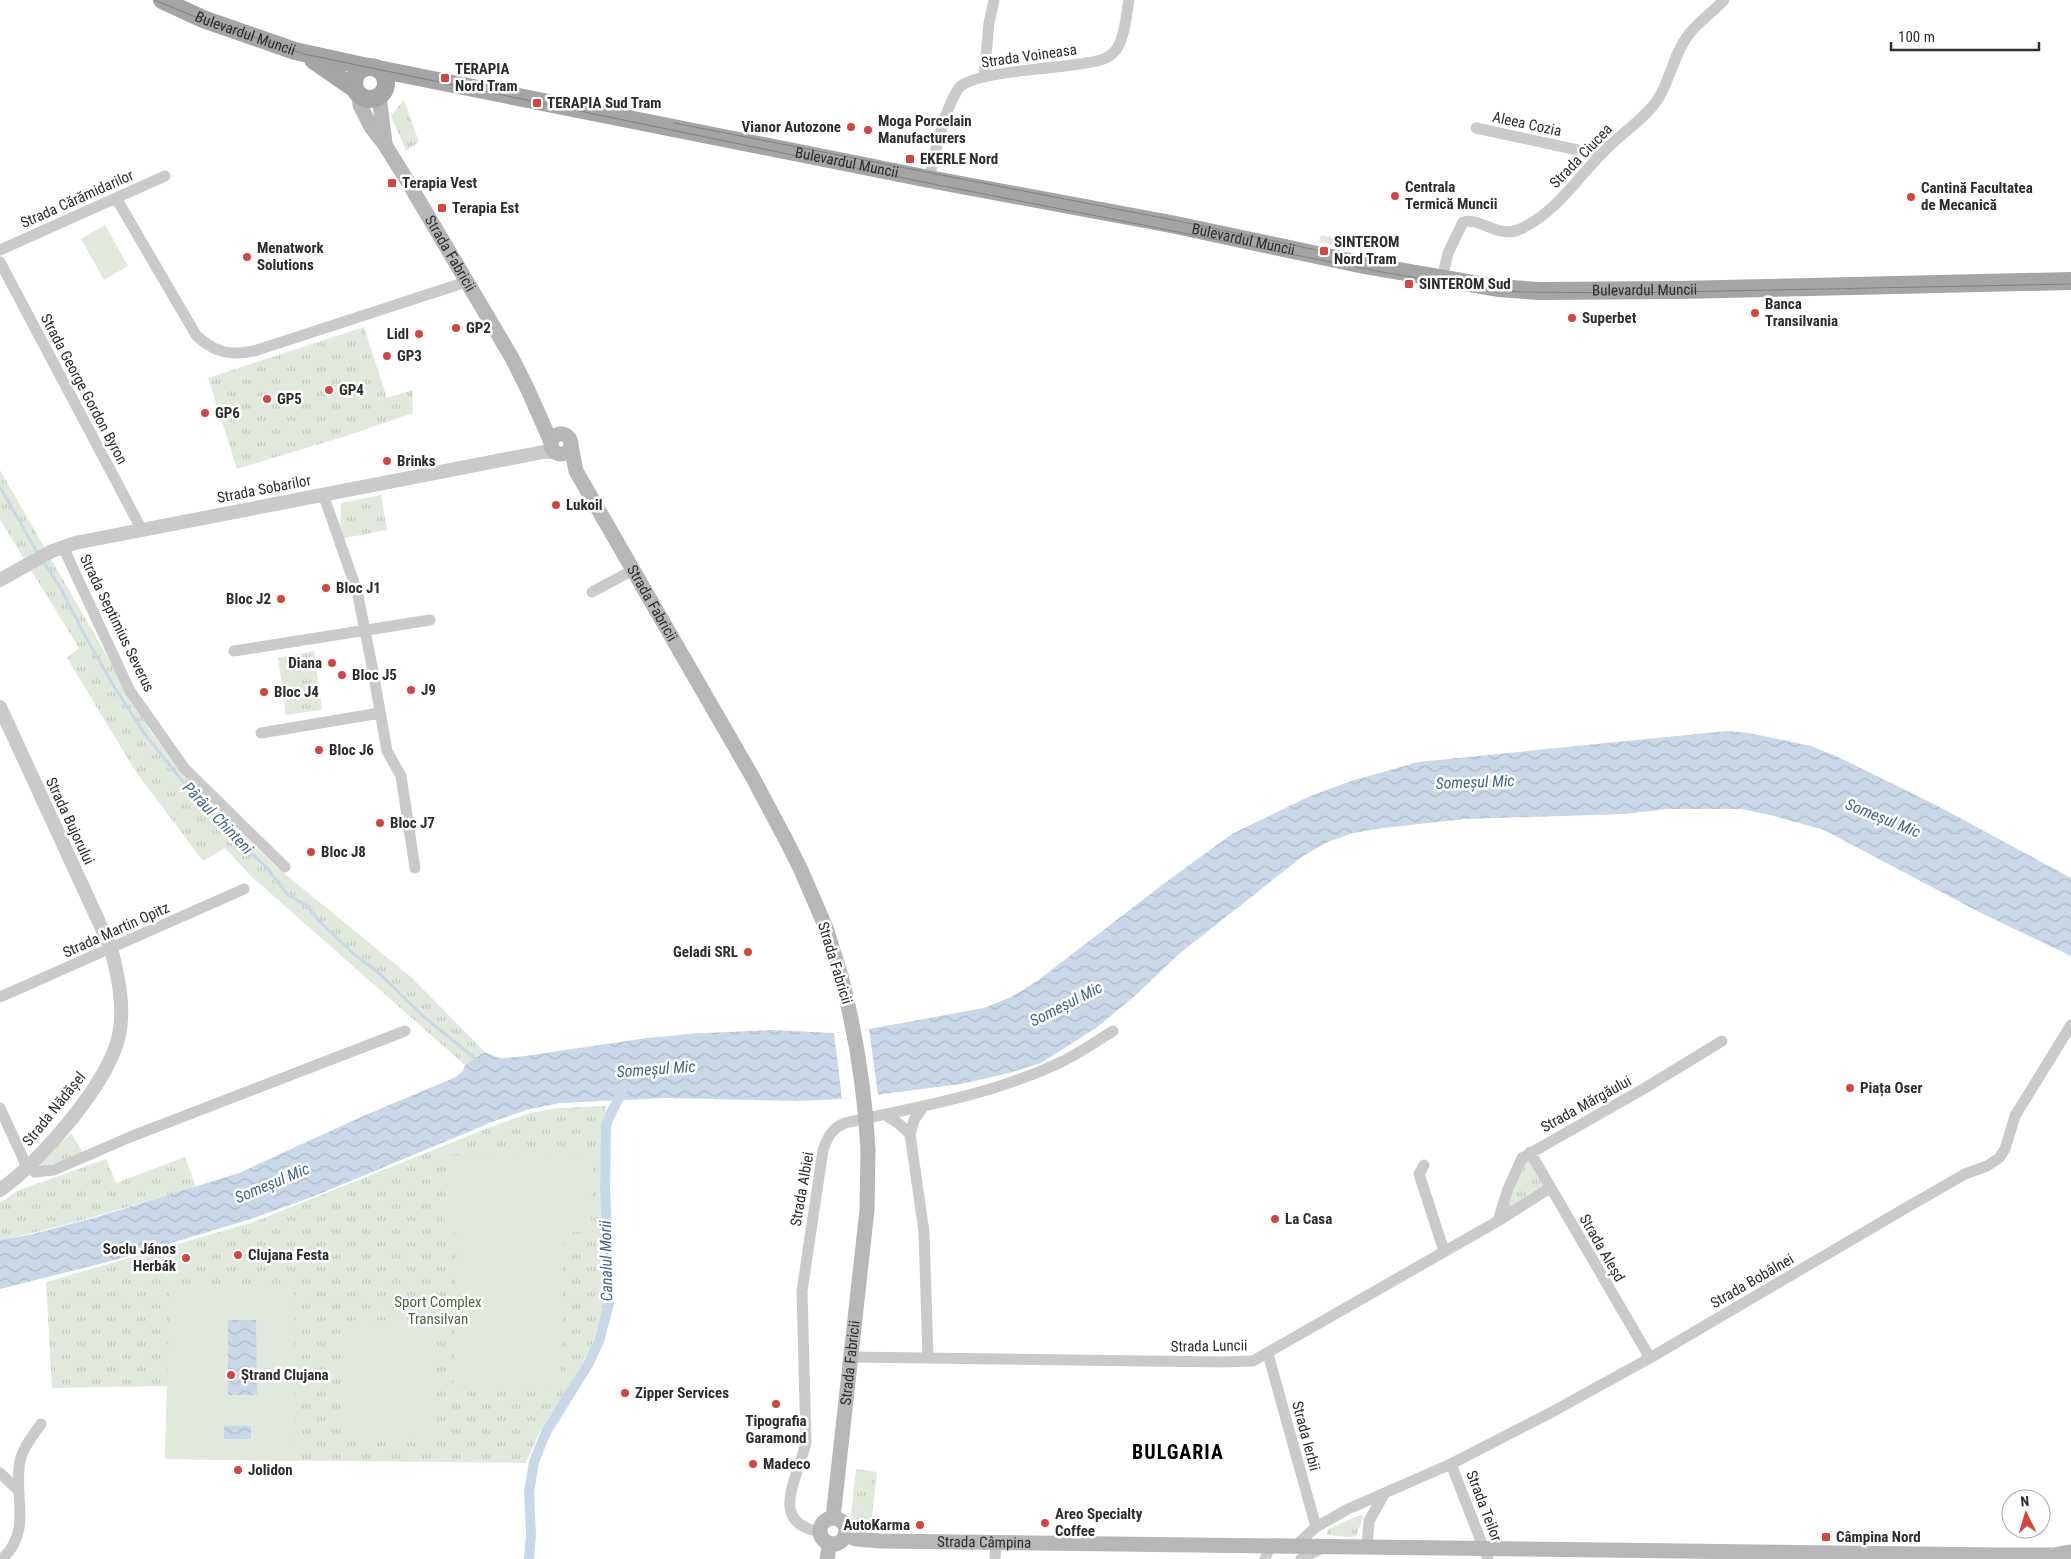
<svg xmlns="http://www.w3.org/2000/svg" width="2071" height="1559" viewBox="0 0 2071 1559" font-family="'Roboto Condensed',sans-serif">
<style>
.grass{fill:url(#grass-tufts)}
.pitch{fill:#e1e9dc}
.water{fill:url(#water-waves)}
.pier{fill:#fff}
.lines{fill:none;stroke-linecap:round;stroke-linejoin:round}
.stream{stroke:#c9d8e8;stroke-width:3}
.canal{stroke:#c9d8e8;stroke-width:10}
.minor{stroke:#cacaca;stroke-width:11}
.tertiary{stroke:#cacaca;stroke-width:14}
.secondary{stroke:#b7b7b7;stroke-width:15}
.primary{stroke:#a5a5a5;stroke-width:18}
.tram{stroke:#828282;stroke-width:1}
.secondary-bridge{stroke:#b7b7b7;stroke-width:15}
.poi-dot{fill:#d5443e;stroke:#fff;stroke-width:2}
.labels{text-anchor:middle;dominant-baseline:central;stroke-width:5;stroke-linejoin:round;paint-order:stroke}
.street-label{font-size:15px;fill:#2d2d2d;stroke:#fff}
.poi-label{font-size:15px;font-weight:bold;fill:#2d2d2d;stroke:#fff;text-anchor:start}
.park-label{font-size:15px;fill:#4c653f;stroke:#fff}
.water-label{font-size:16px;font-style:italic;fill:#426588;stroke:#fff}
.district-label{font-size:20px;font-weight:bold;letter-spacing:1px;fill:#000;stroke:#fff}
</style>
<defs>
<pattern id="grass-tufts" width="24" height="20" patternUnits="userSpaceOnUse" patternTransform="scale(1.25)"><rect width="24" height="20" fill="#e1e9dc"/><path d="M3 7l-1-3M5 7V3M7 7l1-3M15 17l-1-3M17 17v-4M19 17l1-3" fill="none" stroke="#c1c8bd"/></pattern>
<pattern id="water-waves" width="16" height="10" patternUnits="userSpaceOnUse" patternTransform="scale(1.25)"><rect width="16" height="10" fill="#c9d8e8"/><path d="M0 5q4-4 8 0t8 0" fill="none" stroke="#adbac7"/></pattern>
</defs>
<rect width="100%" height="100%" fill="#fff"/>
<path class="grass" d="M404,100L419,142L406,151L391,116Z
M1321,235L1355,242L1351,249L1319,242Z
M364,327L387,398L412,390L413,413L343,437L237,469L208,378Z
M0,470L149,729L185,777L274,865L411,977L485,1052L465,1065L252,877L225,848L203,861L136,772L67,658L79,648L0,520Z
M381,495L387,530L340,539L341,503Z
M314,651L322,710L286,715L278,658Z
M606,1106L600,1176L602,1232L599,1247L604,1307L590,1350L567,1391L540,1431L526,1463L165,1459L167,1386L52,1388L46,1282L254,1222L498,1124L530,1113L558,1108Z
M71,1133L83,1153L65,1161L41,1167L39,1164Z
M185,1157L196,1187C131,1205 67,1227 0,1240V1203L17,1191L106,1159L116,1183Z
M1527,1158L1546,1188L1504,1213Z
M856,1469L877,1472L871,1525L850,1523Z
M1360,1515L1363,1516V1518L1356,1536L1349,1537L1327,1535V1532L1328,1529Z"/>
<path class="pitch" d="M105,225L128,266L104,280L81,239Z
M497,1154H593L591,1232H565L560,1390L453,1388L457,1233L444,1232L447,1156Z
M170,1287H294L295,1461L165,1459Z
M434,1319V1378L438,1436L341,1435V1321Z"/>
<path class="water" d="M1727,731L1749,733L1811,746L1838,757L1936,805L2071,878V956L1981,913L1824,830L1770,815L1741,809H1668L1624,814L1465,819L1383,828L1353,833L1328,842L1303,856L1179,954L1136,995L1096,1028L1041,1063L1009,1073L961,1084L844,1099L797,1101L666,1098L560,1103L530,1109L497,1120L312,1197L251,1219L115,1260L0,1289V1240L33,1234L97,1217L239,1173L363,1116L456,1077L463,1071L465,1065L485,1052L499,1058L518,1057L647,1038L687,1034L771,1030L834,1033L869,1029L984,1008L1011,997L1037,981L1166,882L1232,834L1308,797L1351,781L1418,762Z
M228,1320H256L257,1395H228Z
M224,1426H251V1439H224Z"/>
<path class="pier" d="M869,1029L878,1095L842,1099L834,1033Z"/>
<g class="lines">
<path class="stream" d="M0,487L38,554
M43,561L60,587L84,634L115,688L144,733L203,807L268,869L287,894L307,906L321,923L354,954L380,974L424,1017L477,1060"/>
<path class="canal" d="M529,1559L531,1534L529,1492L534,1462L546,1432L589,1363L599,1341L609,1304L605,1244L607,1231L605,1189L606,1127C609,1112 619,1102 623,1088"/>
<path class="minor" d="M984,76L989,23L994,0
M1476,128L1601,155
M929,179C933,159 947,99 961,86C978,72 1055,68 1080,64C1092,62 1107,61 1115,51C1125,39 1126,15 1129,0
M116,198L196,335C213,352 230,356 254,351L466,282
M0,250L165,176
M0,262L142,530
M1442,279L1448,253L1463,222C1480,217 1497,238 1518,230C1559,213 1582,169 1615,141C1630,127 1647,116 1658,99C1671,78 1674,53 1689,34C1699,21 1713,12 1724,0
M323,494L357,591L373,671L387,751L401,776L415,868
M63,547L130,691L185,769L285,867
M592,592L633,570
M234,651L430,620
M261,733L380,713
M0,997L244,889
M923,1107L914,1120L910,1134L924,1232L928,1358
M0,1108L27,1167L35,1172L54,1170L130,1137L405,1031
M884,1114L898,1123L910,1134
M1530,1152L1650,1358
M1424,1165L1419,1174L1444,1251
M1498,1221L1508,1189L1522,1158L1645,1088L1722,1041
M1268,1354L1316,1527
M851,1357L1223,1362L1253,1361L1498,1221L1550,1188
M1451,1464L1488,1559
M0,1473L19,1491
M821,1532C766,1523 799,1477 806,1442L802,1291L823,1150C827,1138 832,1128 845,1123C917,1107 990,1095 1057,1064C1077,1055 1095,1042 1113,1031
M1294,1547L1316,1527L1348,1509L1451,1464L1550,1413L1650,1358L1904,1209L1965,1174L1987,1166L1999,1158L2005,1149L2015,1116L2071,1025
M1367,1548L1369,1521L1383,1496
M2,1559C33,1530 13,1496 20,1461C23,1447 33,1436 41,1424
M995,1559L996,1543
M1265,1559L1270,1546
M1301,1559L1324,1547"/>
<path class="tertiary" d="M0,580L52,551L75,543L543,452H555
M0,707L111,948C118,976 125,1007 119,1035C109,1083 40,1162 0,1190"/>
<g class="secondary">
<path id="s1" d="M359,94L360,105L371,127L385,145L408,182L512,358L528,390L551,442"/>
<path d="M379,96L385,143"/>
<circle cx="561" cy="444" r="10"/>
<path id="s2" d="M571,446L576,471L753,778L787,842L801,870L826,928L841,976"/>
<path id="s3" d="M833,1518L867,1210L868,1150"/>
<circle cx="833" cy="1531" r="13"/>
<path id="s4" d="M845,1535L856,1539L881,1541L1998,1555H2054L2071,1552"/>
<path d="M827,1559L830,1543"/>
</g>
<g class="primary">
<path id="s5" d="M162,0L203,19L295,51L368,67"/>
<path d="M313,60L355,89"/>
<circle cx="370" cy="83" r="16"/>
<path id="s6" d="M378,69L929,179L1171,224L1364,265L1498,288L1539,291L1677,290L2071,281"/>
</g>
<path class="tram" d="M154,0L203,20L304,54L928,183L1382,272L1464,286L1520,292L1625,293L2071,284
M674,123L1173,220L1398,267"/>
<path class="secondary-bridge" d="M841,976C856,1034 865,1091 868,1150"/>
</g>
<g class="poi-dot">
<rect x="440" y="73" width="10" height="10" rx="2.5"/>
<rect x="532" y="98" width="10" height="10" rx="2.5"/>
<circle cx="851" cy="127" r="5"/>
<circle cx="868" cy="130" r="5"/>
<rect x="905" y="154" width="10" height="10" rx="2.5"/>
<rect x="387" y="178" width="10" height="10" rx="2.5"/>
<circle cx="1395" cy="196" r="5"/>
<circle cx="1911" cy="197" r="5"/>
<rect x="437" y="203" width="10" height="10" rx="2.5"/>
<rect x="1319" y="246" width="10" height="10" rx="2.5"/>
<circle cx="247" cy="257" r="5"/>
<rect x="1404" y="279" width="10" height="10" rx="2.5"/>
<circle cx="1755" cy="313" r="5"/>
<circle cx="1572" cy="318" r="5"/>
<circle cx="456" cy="328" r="5"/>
<circle cx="419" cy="334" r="5"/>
<circle cx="387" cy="356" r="5"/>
<circle cx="329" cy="390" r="5"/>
<circle cx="267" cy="399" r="5"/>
<circle cx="205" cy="413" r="5"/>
<circle cx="387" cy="461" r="5"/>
<circle cx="556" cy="505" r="5"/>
<circle cx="326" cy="588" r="5"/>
<circle cx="281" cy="599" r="5"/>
<circle cx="332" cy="663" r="5"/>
<circle cx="342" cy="675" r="5"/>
<circle cx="411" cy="690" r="5"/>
<circle cx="264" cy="692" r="5"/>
<circle cx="319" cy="750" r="5"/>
<circle cx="380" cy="823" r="5"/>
<circle cx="311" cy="852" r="5"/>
<circle cx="748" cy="952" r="5"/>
<circle cx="1850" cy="1088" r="5"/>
<circle cx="1275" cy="1219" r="5"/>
<circle cx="238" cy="1255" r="5"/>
<circle cx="186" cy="1258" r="5"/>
<circle cx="231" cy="1375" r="5"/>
<circle cx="625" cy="1393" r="5"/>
<circle cx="776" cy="1404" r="5"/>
<circle cx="753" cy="1464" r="5"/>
<circle cx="238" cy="1470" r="5"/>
<circle cx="1045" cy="1523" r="5"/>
<circle cx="920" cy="1525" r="5"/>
<rect x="1821" y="1532" width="10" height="10" rx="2.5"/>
</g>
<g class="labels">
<g class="street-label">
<text stroke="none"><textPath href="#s5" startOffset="90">Bulevardul Muncii</textPath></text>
<text transform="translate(1029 56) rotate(-8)">Strada Voineasa</text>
<text transform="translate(1527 124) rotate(12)">Aleea Cozia</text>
<text transform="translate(1581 156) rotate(-46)">Strada Ciucea</text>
<text stroke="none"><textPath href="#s6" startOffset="478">Bulevardul Muncii</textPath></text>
<text transform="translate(77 199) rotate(-24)">Strada Cărămidarilor</text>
<text stroke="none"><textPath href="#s6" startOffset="882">Bulevardul Muncii</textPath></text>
<text stroke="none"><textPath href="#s1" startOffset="185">Strada Fabricii</textPath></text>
<text stroke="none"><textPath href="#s6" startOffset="1288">Bulevardul Muncii</textPath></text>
<text transform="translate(84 389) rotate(62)">Strada George Gordon Byron</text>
<text transform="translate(264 489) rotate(-11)">Strada Sobarilor</text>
<text stroke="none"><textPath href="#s2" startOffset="178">Strada Fabricii</textPath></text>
<text transform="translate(117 623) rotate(64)">Strada Septimius Severus</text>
<text transform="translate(70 821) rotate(65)">Strada Bujorului</text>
<text transform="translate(116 930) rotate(-24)">Strada Martin Opitz</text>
<text transform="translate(835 963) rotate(73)">Strada Fabricii</text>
<text transform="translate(1586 1104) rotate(-29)">Strada Mărgăului</text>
<text transform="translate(54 1109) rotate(-51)">Strada Nădășel</text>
<text transform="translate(802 1189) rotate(-80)">Strada Albiei</text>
<text transform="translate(1602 1248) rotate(60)">Strada Aleșd</text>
<text transform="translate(1752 1281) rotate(-30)">Strada Bobâlnei</text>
<text transform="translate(1209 1346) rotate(-1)">Strada Luncii</text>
<text stroke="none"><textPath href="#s3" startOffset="156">Strada Fabricii</textPath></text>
<text transform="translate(1306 1436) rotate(75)">Strada Ierbii</text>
<text transform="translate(1484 1506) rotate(69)">Strada Teilor</text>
<text stroke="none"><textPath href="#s4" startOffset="140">Strada Câmpina</textPath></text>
</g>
<g class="poi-label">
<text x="455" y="69">TERAPIA<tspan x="455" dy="17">Nord Tram</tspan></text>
<text x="547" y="103">TERAPIA Sud Tram</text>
<text x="878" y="121">Moga Porcelain<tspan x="878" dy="17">Manufacturers</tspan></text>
<text x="841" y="127" text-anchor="end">Vianor Autozone</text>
<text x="920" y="159">EKERLE Nord</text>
<text x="402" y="183">Terapia Vest</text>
<text x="1405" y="187">Centrala<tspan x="1405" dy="17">Termică Muncii</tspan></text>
<text x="1921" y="188">Cantină Facultatea<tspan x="1921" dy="17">de Mecanică</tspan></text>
<text x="452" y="208">Terapia Est</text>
<text x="1334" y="242">SINTEROM<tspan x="1334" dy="17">Nord Tram</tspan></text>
<text x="257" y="248">Menatwork<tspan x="257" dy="17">Solutions</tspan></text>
<text x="1419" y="284">SINTEROM Sud</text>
<text x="1765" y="304">Banca<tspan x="1765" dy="17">Transilvania</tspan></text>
<text x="1582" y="318">Superbet</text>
<text x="466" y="328">GP2</text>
<text x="409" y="334" text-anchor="end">Lidl</text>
<text x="397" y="356">GP3</text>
<text x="339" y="390">GP4</text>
<text x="277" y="399">GP5</text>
<text x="215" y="413">GP6</text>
<text x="397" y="461">Brinks</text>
<text x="566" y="505">Lukoil</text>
<text x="336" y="588">Bloc J1</text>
<text x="271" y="599" text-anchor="end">Bloc J2</text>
<text x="322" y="663" text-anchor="end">Diana</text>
<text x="352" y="675">Bloc J5</text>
<text x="421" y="690">J9</text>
<text x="274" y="692">Bloc J4</text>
<text x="329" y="750">Bloc J6</text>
<text x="390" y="823">Bloc J7</text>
<text x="321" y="852">Bloc J8</text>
<text x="738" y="952" text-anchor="end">Geladi SRL</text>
<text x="1860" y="1088">Piața Oser</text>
<text x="1285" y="1219">La Casa</text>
<text x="176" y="1249" text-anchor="end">Soclu János<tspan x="176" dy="17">Herbák</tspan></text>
<text x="248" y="1255">Clujana Festa</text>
<text x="241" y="1375">Ștrand Clujana</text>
<text x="635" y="1393">Zipper Services</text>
<text x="776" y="1421" text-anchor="middle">Tipografia<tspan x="776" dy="17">Garamond</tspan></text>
<text x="763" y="1464">Madeco</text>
<text x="248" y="1470">Jolidon</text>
<text x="1055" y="1514">Areo Specialty<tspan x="1055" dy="17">Coffee</tspan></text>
<text x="910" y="1525" text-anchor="end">AutoKarma</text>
<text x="1836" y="1537">Câmpina Nord</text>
</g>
<g class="park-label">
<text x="438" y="1302">Sport Complex<tspan x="438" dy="17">Transilvan</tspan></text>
</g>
<g class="water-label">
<text transform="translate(1475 782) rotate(-2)">Someșul Mic</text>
<text transform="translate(218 818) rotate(46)">Pârâul Chinteni</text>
<text transform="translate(1883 818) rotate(22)">Someșul Mic</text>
<text transform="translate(1066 1004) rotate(-27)">Someșul Mic</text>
<text transform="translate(656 1069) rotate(-4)">Someșul Mic</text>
<text transform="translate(272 1183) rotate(-23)">Someșul Mic</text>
<text transform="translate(606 1261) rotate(-91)">Canalul Morii</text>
</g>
<g class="district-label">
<text x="1178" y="1452">BULGARIA</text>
</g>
</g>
<g transform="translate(2026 1514) rotate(355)"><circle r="24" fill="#ffffff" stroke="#ababab"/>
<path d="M0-4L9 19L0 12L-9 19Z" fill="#d5443e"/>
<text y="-8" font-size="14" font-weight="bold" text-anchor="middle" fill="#2d2d2d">N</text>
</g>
<path d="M1891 42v8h148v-8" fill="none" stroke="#2d2d2d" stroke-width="2.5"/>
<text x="1898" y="42" font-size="15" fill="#2d2d2d" stroke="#ffffff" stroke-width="4" paint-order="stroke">100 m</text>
</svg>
